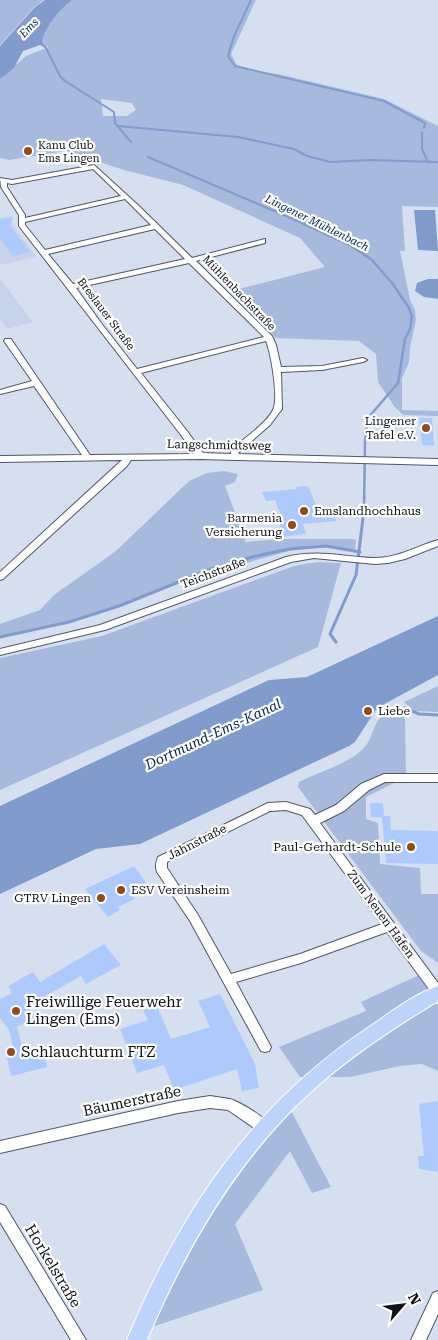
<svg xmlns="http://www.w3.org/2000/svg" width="438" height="1340" viewBox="0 0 438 1340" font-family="'Roboto Serif',serif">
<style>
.built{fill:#c6d3eb}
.green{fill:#a7badd;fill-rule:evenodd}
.water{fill:#819bcc}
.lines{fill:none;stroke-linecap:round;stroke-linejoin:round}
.stream-far2{stroke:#819bcc;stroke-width:2}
.stream-far1{stroke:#819bcc;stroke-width:2.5}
.stream{stroke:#819bcc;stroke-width:3}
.building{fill:#aecafd}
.minor-casing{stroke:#505866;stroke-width:2}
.major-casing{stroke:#fff;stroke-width:2}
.minor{fill:#fff;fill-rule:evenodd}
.major{fill:#bed3f9;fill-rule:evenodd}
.poi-dot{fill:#8f4d1d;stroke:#fff;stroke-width:2}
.labels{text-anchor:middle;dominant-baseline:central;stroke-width:4.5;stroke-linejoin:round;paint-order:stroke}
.far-water-label{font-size:11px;font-style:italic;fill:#0b2762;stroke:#fff}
.far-poi-label{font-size:11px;fill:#0f1318;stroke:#fff;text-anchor:start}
.far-street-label{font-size:11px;fill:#0f1318;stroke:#fff}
.poi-label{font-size:12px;fill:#0f1318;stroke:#fff;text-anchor:end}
.street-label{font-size:12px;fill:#0f1318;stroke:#fff}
.water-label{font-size:14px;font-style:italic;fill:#0b2762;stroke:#fff}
.near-poi-label{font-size:15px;fill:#0f1318;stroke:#fff;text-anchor:start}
.near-street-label{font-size:15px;fill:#0f1318;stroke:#fff}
</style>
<rect width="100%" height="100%" fill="#d5dff0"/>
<path class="built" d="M11,216L13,225L36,257L0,265V218Z
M0,279L33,322L7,329L0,319Z"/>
<path class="green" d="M0,0H44L34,7L0,45Z
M72,0H256L231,54L237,65L252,71L278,74L384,99L438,126V207L402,206L405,251H400L410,300L415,310L416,320L410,347L409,362L402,378V410L438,411V416L403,415L394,406L378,382L376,354L359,341L276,338L231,291L325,267L300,238L183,185L124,170L66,151L9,160L0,158V79L26,56L49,47L45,45L42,41C45,25 59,10 72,0ZM101,99L132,103L136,110L127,116H103Z
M224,471L238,474L235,482L225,486L246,542L279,539H353L356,540L355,551L326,546L289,551L170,584L119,605L69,621L0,636V624L40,610L54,595L116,551L189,481L207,473Z
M317,562L341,563L318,647L0,790V658L102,636L294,566Z
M438,686V712L415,711L404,702Z
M394,708L405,719L406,777L366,797V819L378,823L380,864L420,868L421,894H438V963L421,951L298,787L299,782C317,773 347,764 362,750C378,734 368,721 394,708Z
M419,975L438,1006V1071L422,1064L400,1066L350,1077H300L279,1047L366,1011L361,1002Z
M287,1103L331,1187L312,1193L290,1151L235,1224L263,1290L146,1329L177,1254Z"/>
<path class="water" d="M45,0H72C59,10 46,25 42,41L47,49L40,45L23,51L14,68L0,79V46L35,7Z
M414,210H435L438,251L418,250Z
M428,279H438V299L424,297L415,291L417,283Z
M438,616V675L377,708L355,742L349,746L140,844L96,849L0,894V806L269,680L307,677Z"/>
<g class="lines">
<path class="stream-far2" d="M251,0L234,36L228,56L235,66L384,101L425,123L424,128
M45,46L60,76L65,81L114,112L115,123L131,142
M118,126L238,137L294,149L307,156L330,162L371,160L438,162
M422,132V149L427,160
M148,157L307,225"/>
<path class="stream-far1" d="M304,224L350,245L372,260L392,283L409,308L412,316L410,329L405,339L398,383L368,418L365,441L364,511"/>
<path class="stream" d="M0,637L69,622L119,606L211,569L252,557L289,549L326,546L360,552
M336,642L330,634L356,575L364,510
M405,708L419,714L438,715"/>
</g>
<path class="building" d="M13,217L10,226L30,252L13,256L0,238V220Z
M419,418H432L434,446L422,445Z
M308,486L318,510L328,509L329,512L333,511L337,521L303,524L306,534L282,537L280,524L284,523L275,500L266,501L262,492L297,489L296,487Z
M370,803H383L384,816H390L391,830L438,831V864L386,863L382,818L371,817Z
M134,866L148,885L132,894L135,899L118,907L120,910L108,917L85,889Z
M104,944L121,965L86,984L81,976L27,1006L36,1017L17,1027L23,1051L42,1046L47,1067L11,1076L7,1058L15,1055L9,1030L0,1018V999L12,993L8,986L33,972L40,982Z
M220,994L255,1064L259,1088L242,1091L237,1069L174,1090L164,1065L137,1073L120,1029L148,1020L143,1010L157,1006L171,1039L210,1027L198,1001Z
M438,1101V1172L419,1169L418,1156H424L419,1104Z"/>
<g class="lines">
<g class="minor-casing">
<path id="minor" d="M94,165L139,206L192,258L265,239V243L196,261L272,336L276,345L281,367L322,366L363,358L367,360L363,362L322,370L281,372L282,409L270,425L238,453L239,454L438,459V465L200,459L131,460L127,466L3,579L0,580V572L122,460L0,462V456L82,455L34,386L0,394V390L32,381L4,341L5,339H11L90,455L194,454L181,435L19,226V215L1,187L0,178L12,180ZM93,169L121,196L25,218V215L7,187V183L12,184ZM125,199L151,225L45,250L25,225V222ZM155,229L185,259L73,284L48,254ZM189,263L264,337L137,369L101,323L76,288ZM266,341C271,353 279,398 273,410C266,424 243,439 231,450V454L203,453L187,431L141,373Z
M438,540V546L405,559L388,563L375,564L314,558L291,562L105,630L0,655V649L100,625L286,557C318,549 343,557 375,558C398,558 417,546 438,540Z
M384,774H438V782H385L369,790L344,811L320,823L438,983V997L434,996L387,932L301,963L236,982L271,1047L269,1051L265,1052L261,1051L190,921L157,872C155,867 156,862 158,857L268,803L286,802L310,809L315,815L336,805L361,784ZM286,810L302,815L382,924L300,954L231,974L198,915L167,868V862L270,811Z
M210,1096C216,1097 223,1098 230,1099C240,1102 267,1118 272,1128L270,1132L265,1134L260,1132L228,1110L210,1108L178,1113L0,1153V1141L178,1101Z
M0,1204L5,1206L86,1340H71L0,1222Z
M438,1291V1314L426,1340H411L433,1293Z"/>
</g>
<g class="major-casing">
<path id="major" d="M438,986V1001C395,1027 352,1055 314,1089C238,1157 186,1247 147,1340H127C181,1210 251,1106 369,1027C390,1013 414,994 438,986Z"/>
</g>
<use href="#minor" class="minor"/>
<use href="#major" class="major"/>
</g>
<g class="poi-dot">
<circle cx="28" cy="151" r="5"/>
<circle cx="426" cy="428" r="5"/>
<circle cx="304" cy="511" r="5"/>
<circle cx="292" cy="525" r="5"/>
<circle cx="368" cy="711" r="5"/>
<circle cx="411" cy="847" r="5"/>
<circle cx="121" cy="890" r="5"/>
<circle cx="101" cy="898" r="5"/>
<circle cx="16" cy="1011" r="5"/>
<circle cx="11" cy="1052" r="5"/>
</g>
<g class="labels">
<g class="far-water-label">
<text transform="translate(29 28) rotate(-46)">Ems</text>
<text transform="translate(317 223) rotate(26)">Lingener Mühlenbach</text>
</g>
<g class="far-poi-label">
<text x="38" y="145">Kanu Club<tspan x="38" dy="13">Ems Lingen</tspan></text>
</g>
<g class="far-street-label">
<text transform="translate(239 293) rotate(46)">Mühlenbachstraße</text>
<text transform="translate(106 314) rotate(53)">Breslauer Straße</text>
</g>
<g class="poi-label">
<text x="416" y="421">Lingener<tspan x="416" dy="14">Tafel e.V.</tspan></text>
<text x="314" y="511" text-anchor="start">Emslandhochhaus</text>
<text x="282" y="518">Barmenia<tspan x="282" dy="14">Versicherung</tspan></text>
<text x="378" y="711" text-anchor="start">Liebe</text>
<text x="401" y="847">Paul-Gerhardt-Schule</text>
<text x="131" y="890" text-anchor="start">ESV Vereinsheim</text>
<text x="91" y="898">GTRV Lingen</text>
</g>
<g class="street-label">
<text transform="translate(219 445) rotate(1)">Langschmidtsweg</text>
<text transform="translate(213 573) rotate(-21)">Teichstraße</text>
<text transform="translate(197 842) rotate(-27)">Jahnstraße</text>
<text transform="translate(381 914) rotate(54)">Zum Neuen Hafen</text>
</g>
<g class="water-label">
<text transform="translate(213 734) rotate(-25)">Dortmund-Ems-Kanal</text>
</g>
<g class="near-poi-label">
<text x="26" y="1002">Freiwillige Feuerwehr<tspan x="26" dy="17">Lingen (Ems)</tspan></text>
<text x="21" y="1052">Schlauchturm FTZ</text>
</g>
<g class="near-street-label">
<text transform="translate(132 1101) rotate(-12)">Bäumerstraße</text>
<text transform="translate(53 1266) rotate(59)">Horkelstraße</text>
</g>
</g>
<g transform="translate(403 1305) rotate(62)" stroke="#ffffff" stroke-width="4" paint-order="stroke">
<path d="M0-4L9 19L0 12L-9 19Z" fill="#0f1318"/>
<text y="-8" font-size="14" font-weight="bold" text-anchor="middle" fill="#0f1318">N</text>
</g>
</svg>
